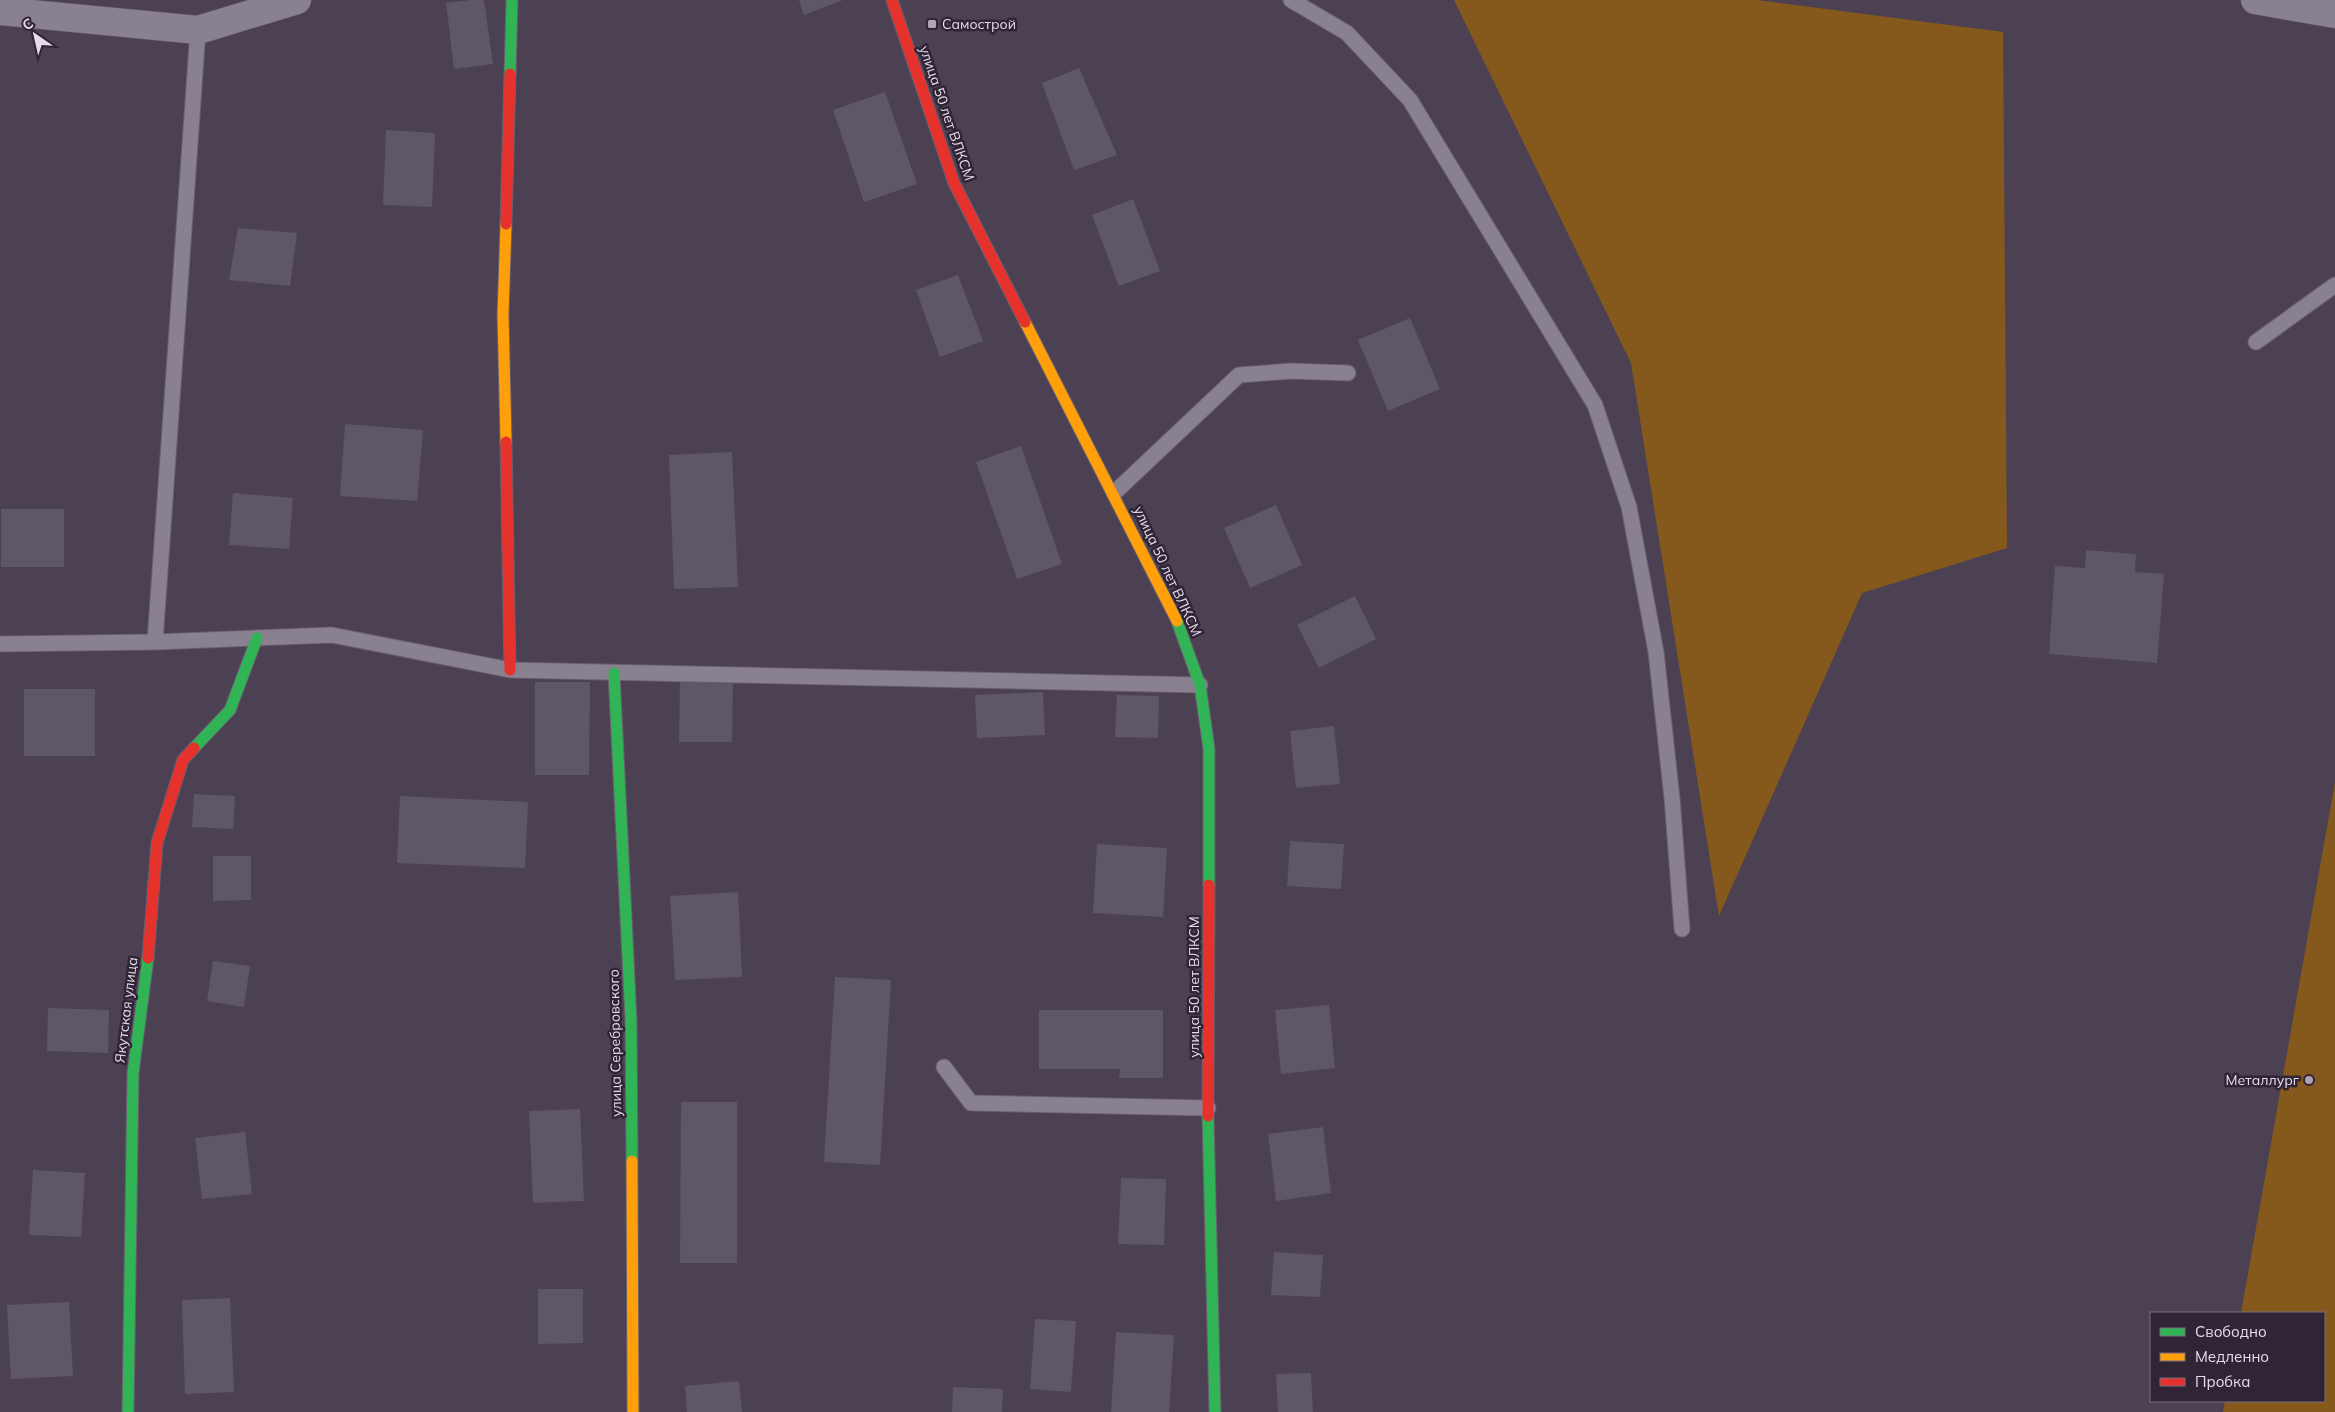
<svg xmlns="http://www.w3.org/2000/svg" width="2335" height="1412" viewBox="0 0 2335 1412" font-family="Mulish,sans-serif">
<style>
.green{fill:#85591c}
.building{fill:#5d5767}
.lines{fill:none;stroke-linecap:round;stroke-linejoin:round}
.lane-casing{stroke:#695f6f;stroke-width:17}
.street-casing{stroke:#695f6f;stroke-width:29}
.fast-casing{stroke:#695f6f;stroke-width:13}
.slow-casing{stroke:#695f6f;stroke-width:13}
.jam-casing{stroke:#695f6f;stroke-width:13}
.lane{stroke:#89818f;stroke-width:15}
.street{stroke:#89818f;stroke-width:28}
.fast{stroke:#30b455;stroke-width:11}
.slow{stroke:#ff9f0a;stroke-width:11}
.jam{stroke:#e5322d;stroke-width:11}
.poi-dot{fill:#b0a4b8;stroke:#2f2535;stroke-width:2}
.labels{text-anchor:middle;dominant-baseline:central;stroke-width:5;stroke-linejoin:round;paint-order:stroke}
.poi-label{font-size:14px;fill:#e6daee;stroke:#2f2535;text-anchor:start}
.street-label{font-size:14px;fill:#e6daee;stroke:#2f2535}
</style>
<rect width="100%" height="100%" fill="#4c4153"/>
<path class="green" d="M1454,0H1757L2003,32L2007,548L1862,593L1719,916L1631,363Z
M2335,782V1412H2223L2225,1401H2324V1313H2241Z"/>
<path class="building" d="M471,0H484L493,64L454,69L446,3Z
M799,0H843L804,15Z
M1079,68L1117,155L1074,170L1042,83Z
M885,92L917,184L864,202L833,110Z
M386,130L435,133L432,207L383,205Z
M1133,199L1160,271L1119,286L1092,215Z
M238,228L297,233L290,286L229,280Z
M958,275L983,341L940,357L916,290Z
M1410,318L1440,389L1388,411L1358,340Z
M345,424L423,430L417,501L340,496Z
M1021,446L1062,564L1017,579L976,462Z
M732,452L738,587L674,589L669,455Z
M233,493L293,498L289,549L229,545Z
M1276,505L1302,565L1250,588L1224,528Z
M1,509H64V567H1Z
M2086,550L2136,554L2135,572L2164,574L2157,663L2049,654L2055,566L2085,568Z
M1355,596L1376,639L1319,668L1297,625Z
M680,680L733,682L732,742H679Z
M535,682H590L589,775H535Z
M24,689H95V756H24Z
M1043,692L1045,735L977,738L975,695Z
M1117,695L1159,696L1158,738L1115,737Z
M1334,726L1340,784L1296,788L1290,731Z
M194,794L235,796L233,829L192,827Z
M400,796L528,802L525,868L397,863Z
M1290,841L1344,844L1341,889L1287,886Z
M1097,844L1167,848L1163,917L1093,913Z
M213,856H251V900L213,901Z
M738,892L742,977L675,980L670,896Z
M213,961L250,966L244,1007L207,1001Z
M835,977L891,980L880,1165L824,1162Z
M1329,1005L1335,1068L1281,1074L1275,1010Z
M48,1008L109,1010L108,1053L47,1051Z
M1039,1010H1163V1078H1119L1120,1069H1039Z
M681,1102H737V1263H680Z
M580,1109L584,1201L533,1203L529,1111Z
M1323,1127L1331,1193L1276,1201L1268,1134Z
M245,1132L252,1194L202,1199L195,1138Z
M33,1170L85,1173L81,1237L29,1235Z
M1121,1178L1166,1179L1164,1245L1118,1244Z
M1274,1252L1323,1255L1320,1297L1271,1295Z
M538,1289H583V1343L538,1344Z
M230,1298L234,1392L185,1394L182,1300Z
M69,1302L73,1376L11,1379L7,1305Z
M1035,1319L1076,1321L1071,1392L1030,1389Z
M1116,1332L1174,1335L1169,1412H1111Z
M1311,1373L1313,1412H1278L1276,1374Z
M739,1381L742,1412H687L685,1386Z
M953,1387L1003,1389L1002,1412H952Z"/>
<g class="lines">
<g class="lane-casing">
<path id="lane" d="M1291,0L1347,33L1410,100L1595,405L1629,507L1656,652L1672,798L1682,929
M2256,342L2335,285
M1114,493L1239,375L1291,371L1348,373
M155,642L198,30
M0,644L155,642L332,635L510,670L1200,685
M944,1067L971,1103L1208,1108"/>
</g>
<g class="street-casing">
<path id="street" d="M2255,0L2335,14
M0,11L198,30L297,0"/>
</g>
<g class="fast-casing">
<path id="fast" d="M510,74L512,0
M1177,621L1200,685L1209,749V885
M614,673L631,1020L632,1161
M194,748L230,710L257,638
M1208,1116L1215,1412
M128,1412L133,1073L148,958"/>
</g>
<g class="slow-casing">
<path id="slow" d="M1025,322L1177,621
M506,442L503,315L506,224
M632,1161L633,1412"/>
</g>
<g class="jam-casing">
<path id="jam" d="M892,0L954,183L1025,322
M506,224L510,74
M506,442L510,670
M148,958L157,843L183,760L194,748
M1208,1116L1209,885"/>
</g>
<use href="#lane" class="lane"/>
<use href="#street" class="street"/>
<use href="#fast" class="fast"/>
<use href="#slow" class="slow"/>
<use href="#jam" class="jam"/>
</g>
<g class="poi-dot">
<rect x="927" y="19" width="10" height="10" rx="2.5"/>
<circle cx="2309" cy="1080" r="5"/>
</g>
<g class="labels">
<g class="poi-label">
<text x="942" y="24">Самострой</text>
<text x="2299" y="1080" text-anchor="end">Металлург</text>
</g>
<g class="street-label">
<text transform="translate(947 113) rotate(71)">улица 50 лет ВЛКСМ</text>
<text transform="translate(1168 571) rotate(65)">улица 50 лет ВЛКСМ</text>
<text transform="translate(1194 987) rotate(-90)">улица 50 лет ВЛКСМ</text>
<text transform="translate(126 1010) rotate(-83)">Якутская улица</text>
<text transform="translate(615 1043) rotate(-91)">улица Серебровского</text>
</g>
</g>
<rect x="2150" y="1312" width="175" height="90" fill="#2f2535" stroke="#786d7f"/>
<rect x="2160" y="1328" width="25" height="8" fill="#30b455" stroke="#786d7f"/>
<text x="2195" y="1337" font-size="15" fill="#e6daee">Свободно</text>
<rect x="2160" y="1353" width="25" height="8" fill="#ff9f0a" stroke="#786d7f"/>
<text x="2195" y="1362" font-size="15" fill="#e6daee">Медленно</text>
<rect x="2160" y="1378" width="25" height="8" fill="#e5322d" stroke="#786d7f"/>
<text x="2195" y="1387" font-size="15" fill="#e6daee">Пробка</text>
<g transform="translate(35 35) rotate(326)" stroke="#2f2535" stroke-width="4" paint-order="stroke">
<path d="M0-4L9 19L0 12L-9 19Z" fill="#e6daee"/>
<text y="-8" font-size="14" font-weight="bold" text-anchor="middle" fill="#e6daee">С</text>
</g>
</svg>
